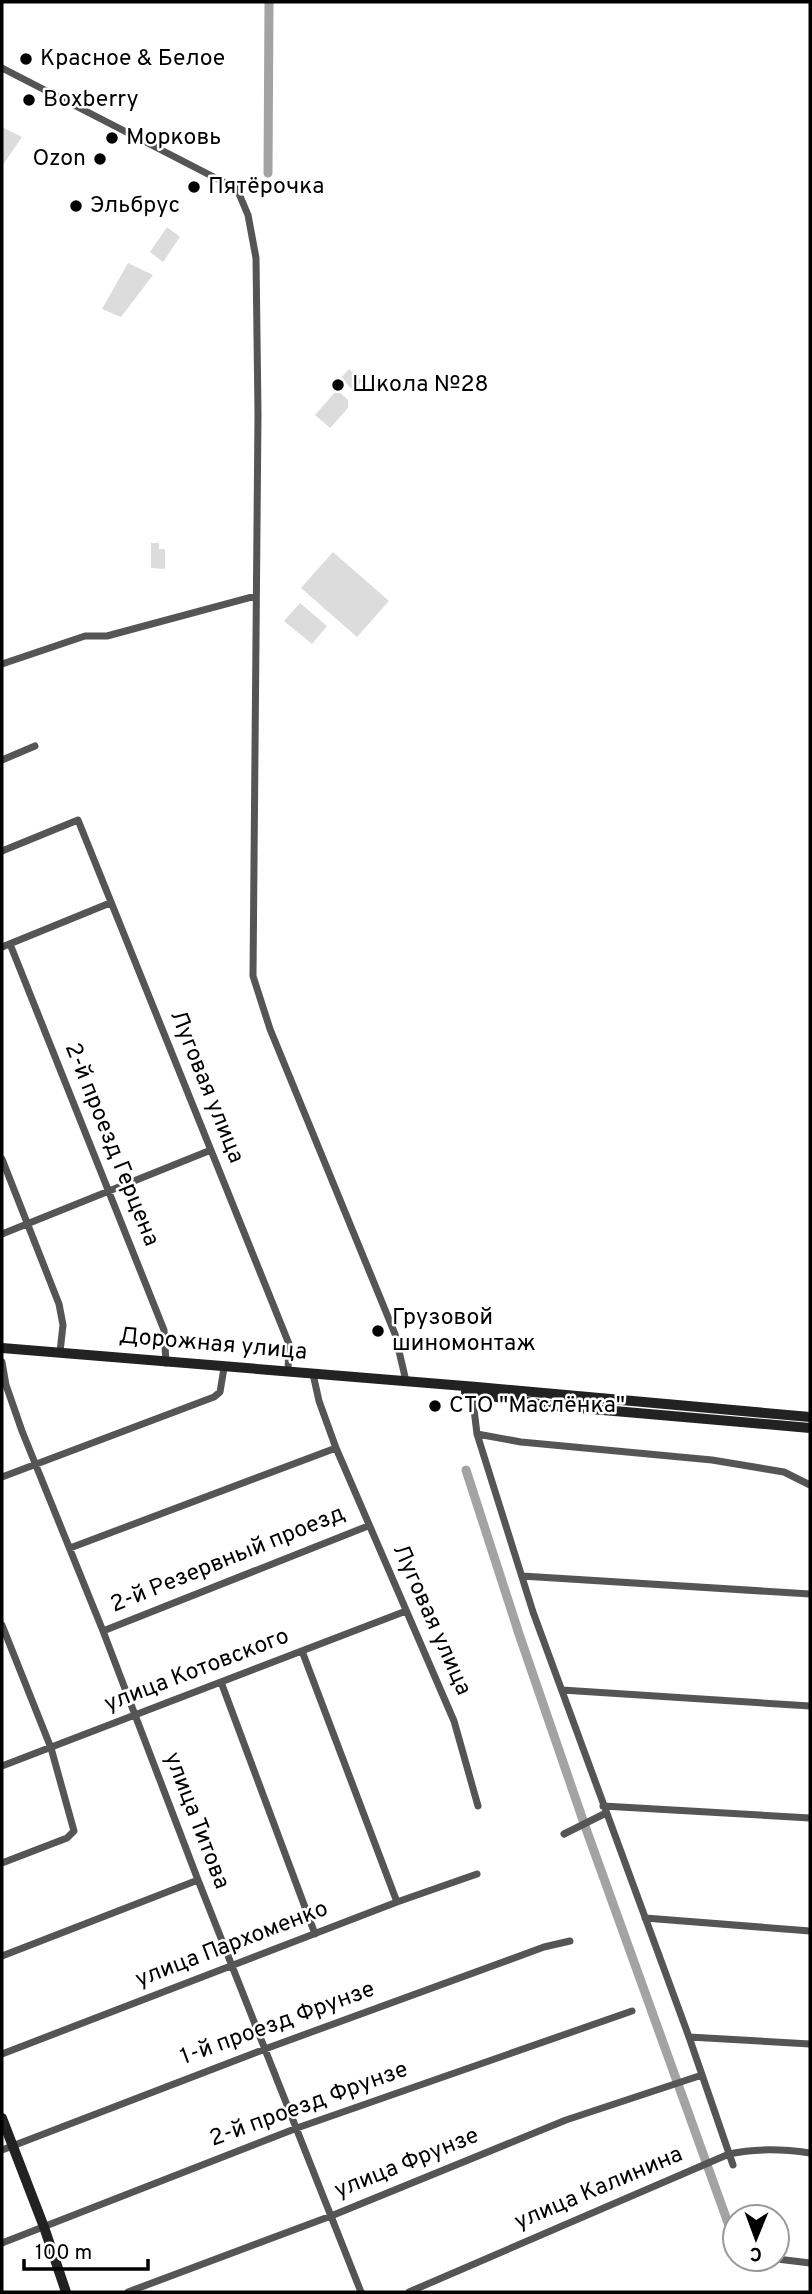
<svg xmlns="http://www.w3.org/2000/svg" width="812" height="2294" viewBox="0 0 812 2294" font-family="Overpass,sans-serif">
<style>
.green{fill:#dcdcdc}
.lines{fill:none;stroke-linecap:round;stroke-linejoin:round}
.canal{stroke:#a3a3a3;stroke-width:9}
.street{stroke:#555;stroke-width:7}
.secondary{stroke:#222;stroke-width:10}
.poi-dot{fill:#000;stroke:#fff;stroke-width:2.5}
.labels{text-anchor:middle;dominant-baseline:central;stroke-width:5;stroke-linejoin:round;paint-order:stroke}
.poi-label{font-size:23px;fill:#000;stroke:#fff;text-anchor:start}
.street-label{font-size:23px;fill:#000;stroke:#fff}
</style>
<rect width="100%" height="100%" fill="#fff"/>
<path class="green" d="M2,127L22,137L2,166Z
M167,227L180,237L163,262L150,252Z
M128,263L153,275L121,317L102,309Z
M349,369L362,381L354,391L341,378Z
M337,390L348,400V408L330,428L315,415Z
M151,543H159V549H165V569L151,568Z
M333,552L389,601L357,637L301,588Z
M300,603L327,626L312,644L284,621Z"/>
<g class="lines">
<path class="canal" d="M268,173L269,2
M466,1470L519,1634L585,1826L732,2234"/>
<path class="street" d="M2,68L237,189L248,215L256,258L258,414L253,976L270,1029L395,1334L406,1381
M2,664L85,636H107L256,596
M2,760L35,746
M2,851L78,820L289,1344L288,1371
M10,944L164,1330L166,1363
M2,947L110,903
M2,1159L59,1304L63,1325L60,1352
M2,1234L211,1150
M2,1362L6,1385L22,1431L103,1631L198,1880L361,2292
M313,1374L319,1401L336,1448L454,1721L478,1806
M472,1393L477,1434L533,1612L689,2037L733,2165
M477,1434L521,1442L712,1460L784,1472L810,1485
M2,1477L214,1397L220,1392L224,1368
M70,1548L336,1448
M522,1576L810,1594
M2,1625L51,1748L74,1831L67,1838L2,1863
M103,1631L368,1526
M302,1651L397,1902
M221,1682L315,1934
M562,1690L810,1706
M2,1766L406,1611
M603,1806L810,1818
M564,1834L606,1813
M645,1918L810,1931
M2,1956L198,1880
M689,2037L810,2044
M2,2054L397,1902L477,1874
M2,2150L265,2049L544,1947L570,1941
M2,2243L297,2128L632,2011
M777,2259L810,2263
M128,2292L331,2216L566,2120L702,2075
M409,2292L729,2154C756,2148 783,2149 810,2153"/>
<path class="secondary" d="M2,1348L477,1387L810,1417
M466,1392L545,1405L810,1428
M2,2118L44,2227L66,2292"/>
</g>
<g class="poi-dot">
<circle cx="26" cy="59" r="7"/>
<circle cx="29" cy="100" r="7"/>
<circle cx="112" cy="138" r="7"/>
<circle cx="100" cy="159" r="7"/>
<circle cx="194" cy="187" r="7"/>
<circle cx="76" cy="206" r="7"/>
<circle cx="338" cy="385" r="7"/>
<circle cx="378" cy="1331" r="7"/>
<circle cx="435" cy="1406" r="7"/>
</g>
<g class="labels">
<g class="poi-label">
<text x="40" y="59">Красное &amp; Белое</text>
<text x="43" y="100">Boxberry</text>
<text x="126" y="138">Морковь</text>
<text x="86" y="159" text-anchor="end">Ozon</text>
<text x="208" y="187">Пятёрочка</text>
<text x="90" y="206">Эльбрус</text>
<text x="352" y="385">Школа №28</text>
<text x="392" y="1318">Грузовой<tspan x="392" dy="26">шиномонтаж</tspan></text>
<text x="449" y="1406">СТО "Маслёнка"</text>
</g>
<g class="street-label">
<text transform="translate(206 1087) rotate(68)">Луговая улица</text>
<text transform="translate(111 1145) rotate(68)">2-й проезд Герцена</text>
<text transform="translate(213 1345) rotate(5)">Дорожная улица</text>
<text transform="translate(228 1560) rotate(-22)">2-й Резервный проезд</text>
<text transform="translate(431 1620) rotate(66)">Луговая улица</text>
<text transform="translate(197 1671) rotate(-21)">улица Котовского</text>
<text transform="translate(196 1821) rotate(69)">улица Титова</text>
<text transform="translate(232 1945) rotate(-21)">улица Пархоменко</text>
<text transform="translate(278 2024) rotate(-20)">1-й проезд Фрунзе</text>
<text transform="translate(309 2105) rotate(-20)">2-й проезд Фрунзе</text>
<text transform="translate(407 2164) rotate(-22)">улица Фрунзе</text>
<text transform="translate(599 2189) rotate(-23)">улица Калинина</text>
</g>
</g>
<rect width="812" height="2294" fill="none" stroke="#000000" stroke-width="7"/>
<g transform="translate(756 2238) rotate(181)"><circle r="33" fill="#ffffff" stroke="#999999" stroke-width="2"/>
<path d="M0-5L12 26L0 18L-12 26Z" fill="#000000"/>
<text y="-10" font-size="19" font-weight="bold" text-anchor="middle" fill="#000000">С</text>
</g>
<path d="M24 2259v10h124v-10" fill="none" stroke="#000000" stroke-width="3.5"/>
<text x="35" y="2259" font-size="21" fill="#000000" stroke="#ffffff" stroke-width="5" paint-order="stroke">100 m</text>
</svg>
